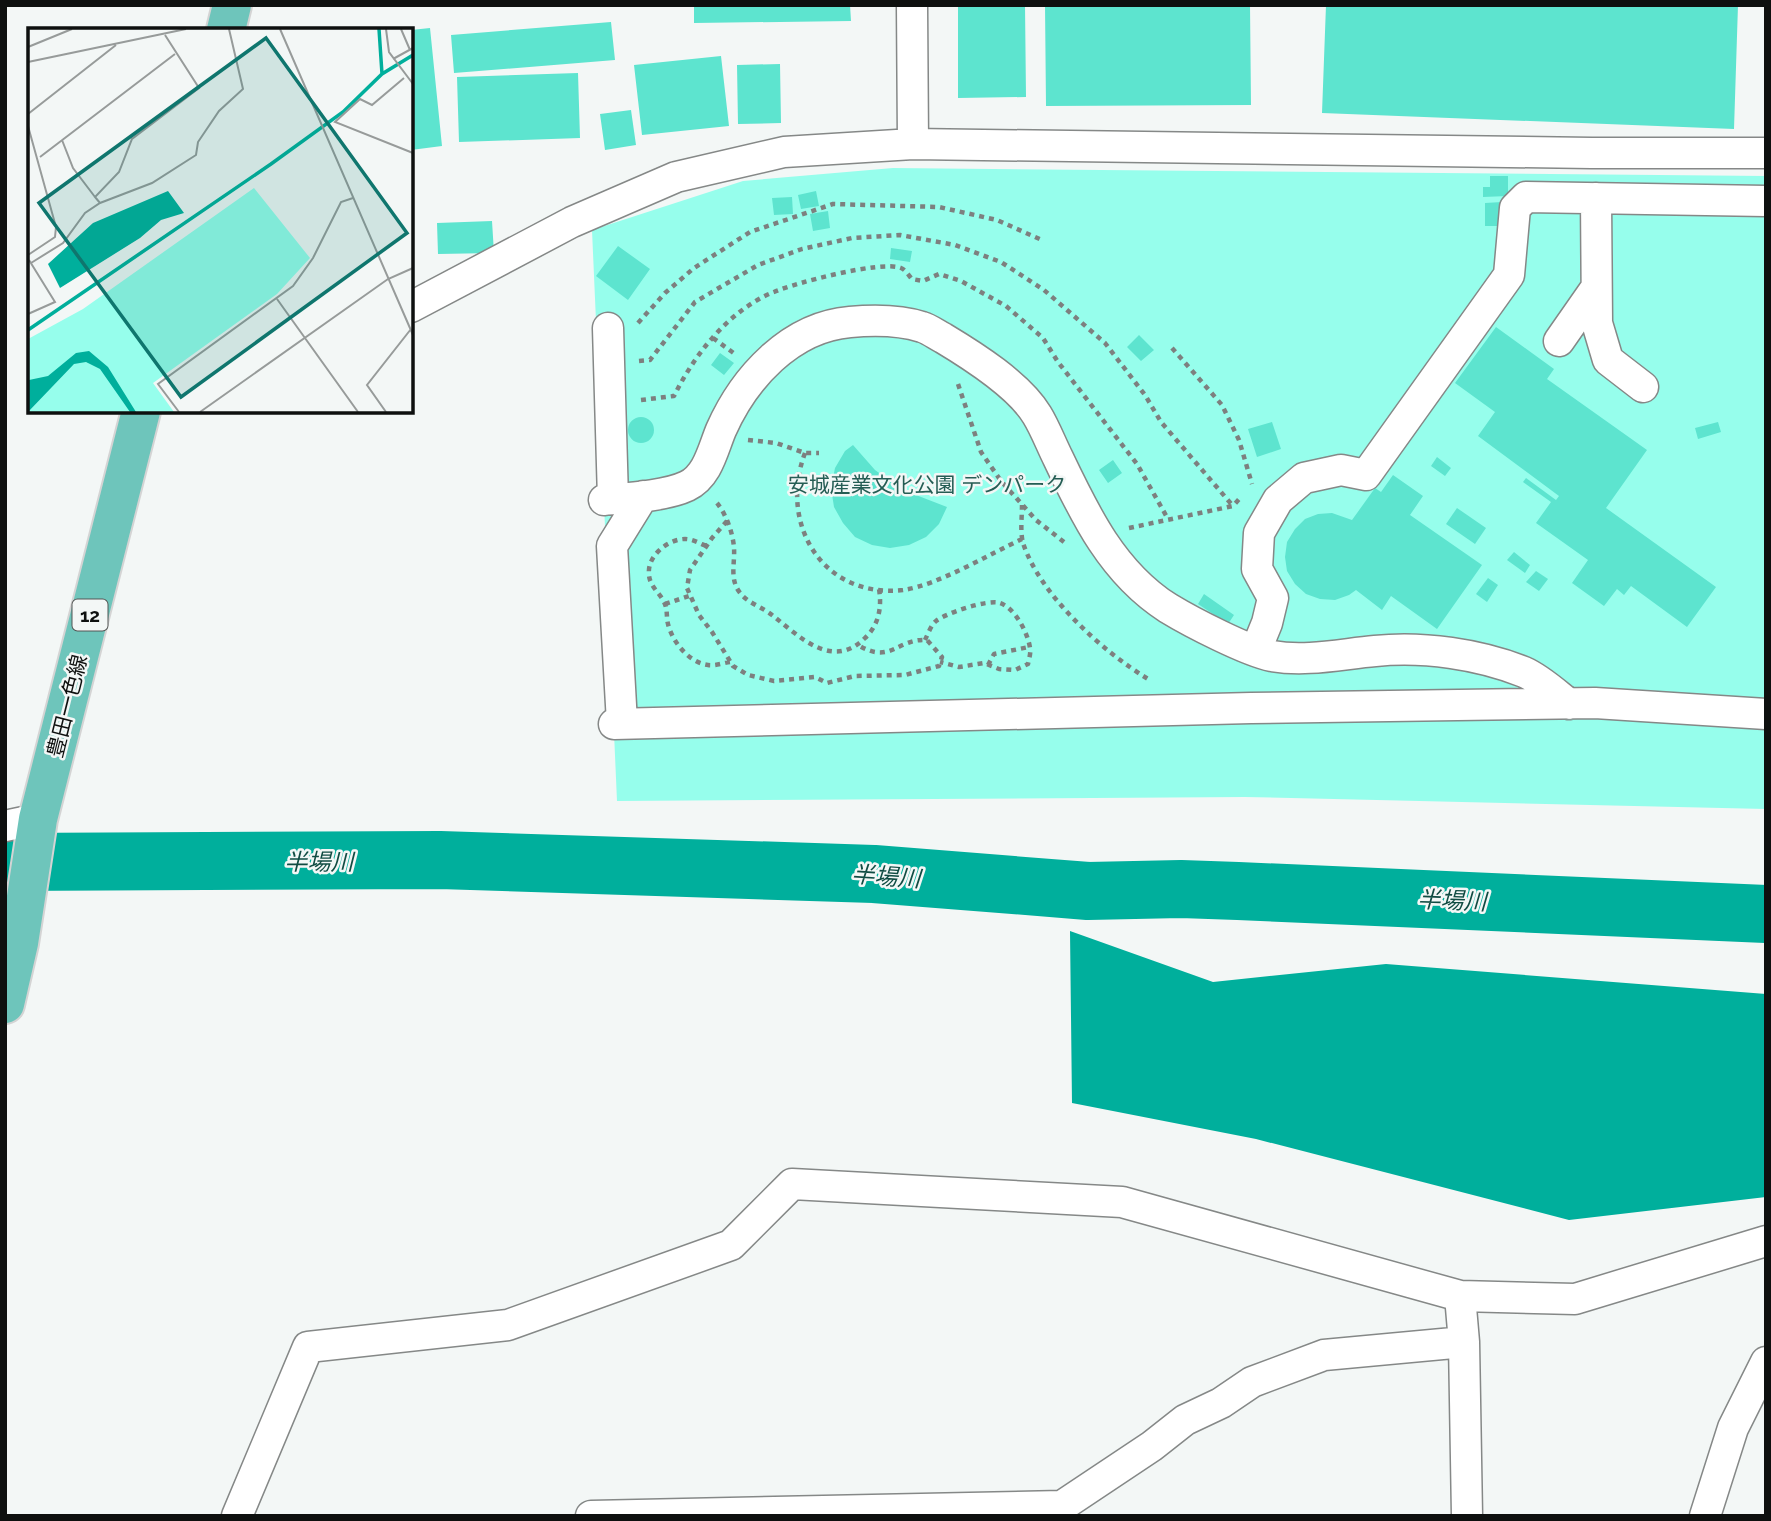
<svg xmlns="http://www.w3.org/2000/svg" width="1771" height="1521" viewBox="0 0 1771 1521" font-family="Raleway,'Noto Sans JP',sans-serif">
<style>
.green{fill:#96feec}
.water{fill:#00af9c}
.lines{fill:none;stroke-linecap:round;stroke-linejoin:round}
.river{stroke:#00af9c;stroke-width:58}
.building{fill:#5de4cf}
.street-casing{stroke:#858887;stroke-width:33}
.primary-casing{stroke:#d4d4d4;stroke-width:42}
.path{stroke:#7d807f;stroke-width:4.5;stroke-dasharray:5 5;stroke-linecap:butt}
.street{stroke:#fff;stroke-width:30}
.primary{stroke:#6ec5bb;stroke-width:38}
.labels{text-anchor:middle;dominant-baseline:central;stroke-width:5;stroke-linejoin:round;paint-order:stroke}
.shield{fill:#f3f7f6;stroke:#535554;stroke-width:2}
.shield-label{font-size:19px;font-weight:bold;fill:#0e100f}
.park-label{font-size:21px;fill:#255d54;stroke:#f3f7f6}
.street-label{font-size:21px;fill:#0e100f;stroke:#f3f7f6}
.water-label{font-size:23px;font-style:italic;fill:#104c43;stroke:#f3f7f6}
.inset-river{fill:none;stroke:#00af9c;stroke-width:3.5}
.inset-road{fill:none;stroke:#979b9a;stroke-width:2}
.view{fill:#0f766e;fill-opacity:0.15;stroke:#0f766e;stroke-width:3.5}
.inset-edge{fill:none;stroke:#0e100f;stroke-width:3.5}
</style>
<rect width="100%" height="100%" fill="#f3f7f6"/>
<path class="green" d="M893,168L1766,176V809L1245,797L617,801L592,230L743,181Z"/>
<path class="water" d="M1070,931L1213,982L1386,964L1766,994V1197L1569,1220L1256,1139L1072,1103Z"/>
<g class="lines">
<path class="river" d="M5,862L440,860L874,874L1088,891L1181,889L1238,891L1766,914"/>
</g>
<path class="building" d="M694,5H850L851,21L694,23Z
M958,5H1025L1026,97L958,98Z
M1045,5H1250L1251,105L1046,106Z
M1326,5H1738L1734,129L1322,113Z
M611,22L615,60L454,73L451,35Z
M430,28L442,146L411,150V30Z
M721,56L729,126L642,135L634,65Z
M780,64L781,123L738,124L737,65Z
M578,73L580,138L459,142L457,77Z
M631,110L636,145L605,150L600,114Z
M1490,176H1508V196L1483,197V187H1490Z
M816,191L819,206L801,209L798,195Z
M792,197L793,214L774,215L772,198Z
M1502,202V226H1485V203Z
M828,211L830,228L813,231L810,214Z
M492,221L494,253L438,254L437,223Z
M618,246L650,269L628,300L596,276Z
M891,248L912,251L910,262L890,259Z
M1496,327L1554,369L1547,379L1647,450L1606,508L1716,587L1687,627L1631,586L1624,595L1617,589L1604,606L1572,583L1588,560L1536,523L1551,502L1523,482L1526,478L1556,500L1559,496L1478,436L1495,412L1455,383Z
M1139,335L1154,350L1141,361L1127,347Z
M720,353L734,363L724,375L711,365Z
M628 430a13 13 0 1 1 26 0a13 13 0 1 1-26 0Z
M1272,422L1281,449L1257,457L1248,429Z
M1718,422L1721,432L1698,439L1695,428Z
M853,445L875,470L903,490L947,507L939,524L926,537L909,545L890,548L872,545L855,537L843,523L834,507L831,488L835,468L845,451Z
M1437,457L1451,468L1445,476L1431,466Z
M1113,460L1122,473L1108,483L1099,470Z
M1393,475L1423,496L1410,515L1482,565L1437,629L1391,596L1382,610L1356,590L1349,595L1335,600L1320,599L1306,594L1295,584L1287,571L1285,557L1287,542L1295,529L1305,519L1318,514L1332,513L1352,520L1375,488L1381,492Z
M1457,508L1486,528L1475,544L1446,524Z
M1514,552L1530,565L1525,573L1507,560Z
M1536,571L1548,579L1539,591L1526,582Z
M1488,578L1498,585L1487,602L1476,594Z
M1204,594L1234,615L1228,624L1198,604Z"/>
<g class="lines">
<g class="street-casing">
<path id="street" d="M912,5L913,144
M1596,198L1597,323L1608,360L1643,387
M411,307L572,222L676,177L784,152L913,144L1592,153H1766
M608,328L613,499
M1559,341L1596,288
M604,500C628,498 666,496 687,486C708,476 713,449 721,430C744,378 790,327 850,322C872,320 900,320 922,327C929,329 937,335 943,338C973,356 1019,385 1037,415C1045,428 1051,444 1058,458C1085,515 1113,573 1168,608C1191,622 1247,651 1272,656C1306,662 1341,654 1375,651C1423,646 1479,654 1524,672C1540,679 1555,693 1569,704
M1256,650L1267,623L1273,598L1257,569L1259,533L1278,500L1304,478L1341,470L1366,475L1509,275L1515,208L1526,197L1766,201
M622,723L612,546L643,496
M614,724L1251,708L1595,703L1766,714
M5,826L38,819
M1464,1342L1467,1516
M237,1516L308,1347L508,1325L731,1245L792,1184L1122,1202L1460,1296L1575,1299L1766,1241
M591,1516L1062,1506L1152,1446L1185,1420L1221,1403L1252,1382L1324,1355L1464,1342L1460,1296
M1705,1516L1733,1428L1766,1362"/>
</g>
<g class="primary-casing">
<path id="primary" d="M226,30L232,5
M5,1004L19,943L38,819L141,411"/>
</g>
<path class="path" d="M638,323L665,293L694,268L750,232L833,204L939,207L997,220L1044,241
M713,338L735,354
M1172,348L1222,405L1239,440L1252,484
M639,361L650,360L695,302L758,265L802,249L852,238L900,235L955,245L1001,262L1044,290L1105,343L1145,395L1161,422L1233,506
M958,384L981,452L1001,481L1036,520L1064,542
M641,400L674,396C690,364 712,333 741,311C750,304 763,296 774,292C795,283 881,260 901,268C906,270 909,276 912,279L923,281L939,274L961,281L1006,306L1043,338L1058,362L1137,464L1168,519
M748,440L776,443L805,453H819
M805,453C778,524 823,599 903,590C938,585 988,555 1022,539
M717,503C726,514 733,533 734,548C735,562 730,577 738,590C746,603 761,606 772,615C799,636 832,671 865,638C879,625 882,607 879,589
M1022,505C1022,517 1020,532 1023,543C1040,595 1102,651 1148,679
M727,521L712,538L690,570L687,588L699,615L712,632L733,666L748,675L774,681L815,677L827,683L855,676L905,675L939,666L942,657L927,640C897,638 891,665 858,645
M1129,528L1233,506L1240,498
M706,546C699,543 692,539 685,539C668,539 647,556 649,574C649,586 660,593 664,602C668,609 666,617 668,624C672,641 689,663 708,665C715,666 723,663 730,662
M665,604L689,596
M925,640C928,634 931,625 936,621C946,613 988,599 1000,603C1015,608 1028,633 1030,648C1031,653 1029,659 1028,664L1015,670L999,669L984,663L959,667L940,662
M988,665L994,654L1029,647"/>
<use href="#street" class="street"/>
<use href="#primary" class="primary"/>
</g>
<g class="labels">
<rect class="shield" x="72.5" y="599.5" width="35" height="31" rx="5"/>
<g class="shield-label">
<text x="90" y="615">12</text>
</g>
<g class="park-label">
<text x="927" y="484">安城産業文化公園 デンパーク</text>
</g>
<g class="street-label">
<text transform="translate(67 706) rotate(-76)">豊田一色線</text>
</g>
<g class="water-label">
<text x="319" y="861">半場川</text>
<text transform="translate(886 876) rotate(4)">半場川</text>
<text transform="translate(1452 900) rotate(2)">半場川</text>
</g>
</g>
<g transform="translate(28 28)">
<rect width="385" height="385" fill="#f3f7f6"/>
<path d="M226,160L282,230L249,266L125,355L146,384H0V311L55,281Z" fill="#96feec"/>
<path d="M140,163L156,185L133,192L112,210L32,260L20,236L65,195ZM61,323L80,339L108,384H102L72,341L58,334L46,336L0,384L1,352L20,348L48,325Z" fill="#00af9c"/>
<path class="inset-river" d="M351,1L354,46M0,302L243,136L315,84L354,46L385,27"/>
<path class="inset-road" d="M252,1L385,307M358,1L361,24L385,56M373,1L382,22M0,19L44,1M365,31L385,20M0,34L158,1M376,50L344,77L332,71L307,94L385,125M0,86L88,17M0,98L28,199L27,209L0,227M34,112L45,140L67,169M12,129L147,26M72,175L67,169L91,144L104,111L171,60L137,7M3,235L35,215L57,185L72,175L124,155L168,127L170,114L191,83L215,61L201,1M249,271L330,384M0,286L27,274L1,232M151,384L130,356L265,258L285,230L313,174L325,170M172,384L360,251L385,240M358,384L339,357L383,301"/>
<path class="view" d="M238,10L379,205L153,369L11,175Z"/>
<rect width="385" height="385" class="inset-edge"/>
</g>
<rect width="1771" height="1521" fill="none" stroke="#0e100f" stroke-width="14"/>
</svg>
